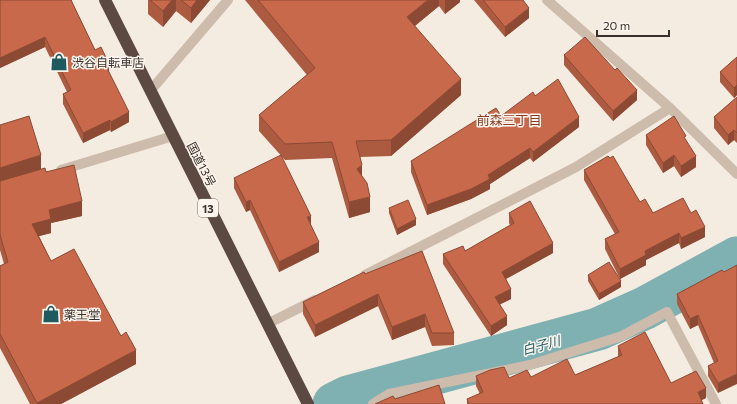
<svg xmlns="http://www.w3.org/2000/svg" width="737" height="404" viewBox="0 0 737 404" font-family="Commissioner,'Noto Sans JP',sans-serif">
<style>
.lines{fill:none;stroke-linecap:round;stroke-linejoin:round}
.river{stroke:#7fb0b2;stroke-width:43}
.street{stroke:#cdbbac;stroke-width:10}
.highway{stroke:#5c4a42;stroke-width:12}
.wall{fill:#ac5a40}
.shaded-wall{fill:#8c4a34}
.building{fill:#c8694b;stroke:#8c4a34}
.labels{text-anchor:middle;dominant-baseline:central;stroke-width:3;stroke-linejoin:round;paint-order:stroke}
.shield{fill:#fbf5ee;stroke:#756b66;stroke-width:1}
.shield-label{font-size:11px;font-weight:bold;fill:#3b302b}
.poi-label{font-size:12px;fill:#3b302b;stroke:#fbf5ee;text-anchor:start}
.street-label{font-size:12px;fill:#3b302b;stroke:#fbf5ee}
.neighbourhood-label{font-size:13px;fill:#8c3b22;stroke:#fbf5ee}
.water-label{font-size:13px;font-style:italic;fill:#1f5a5e;stroke:#fbf5ee}
</style>
<rect width="100%" height="100%" fill="#f4ebe1"/>
<g class="lines">
<path class="river" d="M334,404L348,397L598,329L645,308L737,258"/>
<path class="street" d="M547,0L670,108L737,174
M151,90L228,0
M61,170L173,136
M365,275L576,167L670,108
M267,324L315,300
M373,404L389,394L530,365L622,336L667,312L716,404"/>
<path class="highway" d="M105,0L308,404"/>
</g>
<path class="wall" d="M0,0H72V2L95,50L109,72L129,122L111,132L110,130L83,143L63,104V94L67,92L45,47L0,68Z
M148,0H210L191,23L176,11L163,27L148,14Z
M245,0H460V2L445,14L439,6L415,26L461,95L391,156L360,157L362,176L370,212L349,218L332,158L285,160L259,131V115L307,75Z
M474,0H523L529,18L505,37Z
M564,55L637,100L613,121L564,65Z
M737,57V95L734,98L720,82V72Z
M535,96L579,127L533,162L530,158L490,184V189L471,199L427,215L411,172V161L501,116Z
M737,97V143L734,140L728,145L714,128V117Z
M0,125L41,169L46,172L82,216L51,223V233L39,236L51,261L136,364L61,404H30L0,348V266L4,264L0,250Z
M646,135L686,140L696,167L681,177L674,166L663,173L646,145Z
M584,170L640,202L653,213H691L705,237L681,249L679,243L646,260V265L620,279L605,249V239L615,234L584,180Z
M234,178L311,225L319,252L279,272L250,210L246,212L234,188Z
M389,208L416,225L397,235L389,213Z
M509,213L553,253L506,279L511,299L500,304L507,325L491,336L443,264V254L465,251L510,225L509,223Z
M722,270L718,393L708,376V366L714,363L698,325L690,329L677,304V294Z
M365,274L454,333V345L432,346L425,327L392,340L378,306L315,337L303,314V302Z
M588,275L621,287L599,300L588,281Z
M618,346L671,383L706,398L701,400L703,404H467V399L480,394L476,386V376L509,378L575,375L618,357Z"/>
<path class="shaded-wall" d="M172,0H176V11L163,27V11Z
M197,0H210L191,23V8Z
M428,0H439V6L407,32V17Z
M445,0H460V2L445,14Z
M529,8V18L505,37V27Z
M45,37V47L0,68V58Z
M109,64V74L106,66Z
M461,79V95L391,156V140Z
M737,85V95L734,98V88Z
M637,90V100L613,121V111Z
M129,112V122L111,132V122Z
M579,117V127L533,162V152Z
M110,120V130L83,143V133Z
M734,130V140L728,145V135Z
M530,148V158L490,184V189L471,199L427,215V205L488,175Z
M41,155V170L0,182V168Z
M674,155V166L663,173V163Z
M696,156V167L681,177V166Z
M362,165V181L357,169Z
M370,197V212L349,218V202Z
M250,200V210L246,212V202Z
M82,201V216L51,223V233L32,238V224L49,210Z
M311,216V225L307,217Z
M416,219V225L397,235V229Z
M705,227V237L681,249V238Z
M679,233V243L646,260V265L620,279V269L645,251Z
M319,242V252L279,272V262Z
M553,243V253L502,281V272Z
M621,281V287L599,300V294Z
M511,289V299L495,307V297Z
M378,294V306L315,337V325Z
M425,314V327L392,340V327Z
M698,315V325L690,329V319Z
M507,316V325L491,336V326Z
M136,350V364L61,404H37V403Z
M737,374V384L718,393V383Z
M706,388V398L698,402V392Z"/>
<path class="building" d="M0,0H71L95,50L101,47L109,64L106,66L129,112L111,122L110,120L83,133L63,94L71,90L45,37L0,58Z
M150,0H172L163,11Z
M181,0H197L191,8Z
M258,0H428L407,17L461,79L391,140L356,141L362,165L357,169L367,183L370,197L349,202L332,142L285,144L259,115L315,68Z
M483,0H523L529,8L505,27Z
M585,37L615,70L617,68L637,90L613,111L564,55Z
M737,57V85L734,88L720,72Z
M558,79L579,117L533,152L530,148L488,175L490,179L471,189L427,205L411,161L496,108L501,116L533,92L535,96Z
M737,97V133L734,130L728,135L714,117Z
M29,116L41,155L0,168V125Z
M674,116L686,136L684,137L696,156L681,166L674,155L663,163L646,135Z
M281,155L311,216L307,217L319,242L279,262L250,200L246,202L234,178Z
M608,156L610,158L613,156L640,202L645,199L653,213L683,198L691,213L696,210L705,227L681,238L679,233L645,251L646,255L620,269L605,239L619,232L584,170Z
M74,165L82,201L49,210L51,219L32,224L51,261L74,249L121,336L126,332L136,350L37,403L0,334V266L8,262L0,235V181L45,168L46,172Z
M408,200L416,219L397,229L389,208Z
M530,201L553,243L502,272L511,289L495,297L507,316L491,326L443,254L463,246L465,251L514,223L509,213Z
M422,251L454,333H432L425,314L392,327L378,294L315,325L303,302L364,272L365,274Z
M609,262L621,281L599,294L588,275Z
M737,265V374L718,383L708,366L718,361L698,315L690,319L677,294L722,270L724,272Z
M645,332L671,383L696,371L706,388L698,392L703,404H469L467,399L483,392L476,376L490,370L504,367L509,378L527,370L531,377L567,359L575,375L622,355L618,346Z
M439,385L445,404H375L393,396L395,399Z"/>
<defs>
<g id="shop-bare" transform="scale(1.38)"><path d="M-5-2.5h2.3a2.7 3.5 0 0 1 5.4 0H5L5.5 6h-11ZM-1.5-2.5h3a1.5 2.3 0 0 0-3 0Z" fill="#1f5a5e" stroke="#fbf5ee" stroke-width="2.5" paint-order="stroke"/></g>
</defs>
<g fill-rule="evenodd">
<use href="#shop-bare" x="59" y="62"/>
<use href="#shop-bare" x="51" y="314"/>
</g>
<g class="labels">
<rect class="shield" x="198" y="199" width="20" height="18" rx="3"/>
<g class="shield-label">
<text x="208" y="208">13</text>
</g>
<g class="poi-label">
<text x="72" y="62">渋谷自転車店</text>
<text x="64" y="314">薬王堂</text>
</g>
<g class="street-label">
<text transform="translate(202 164) rotate(63)">国道13号</text>
</g>
<g class="neighbourhood-label">
<text x="509" y="120">前森三丁目</text>
</g>
<g class="water-label">
<text transform="translate(541 345) rotate(-15)">白子川</text>
</g>
</g>
<path d="M597 30v6h72v-6" fill="none" stroke="#3b302b" stroke-width="2"/>
<text x="603" y="30" font-size="12" fill="#3b302b" stroke="#fbf5ee" stroke-width="3" paint-order="stroke">20 m</text>
</svg>
